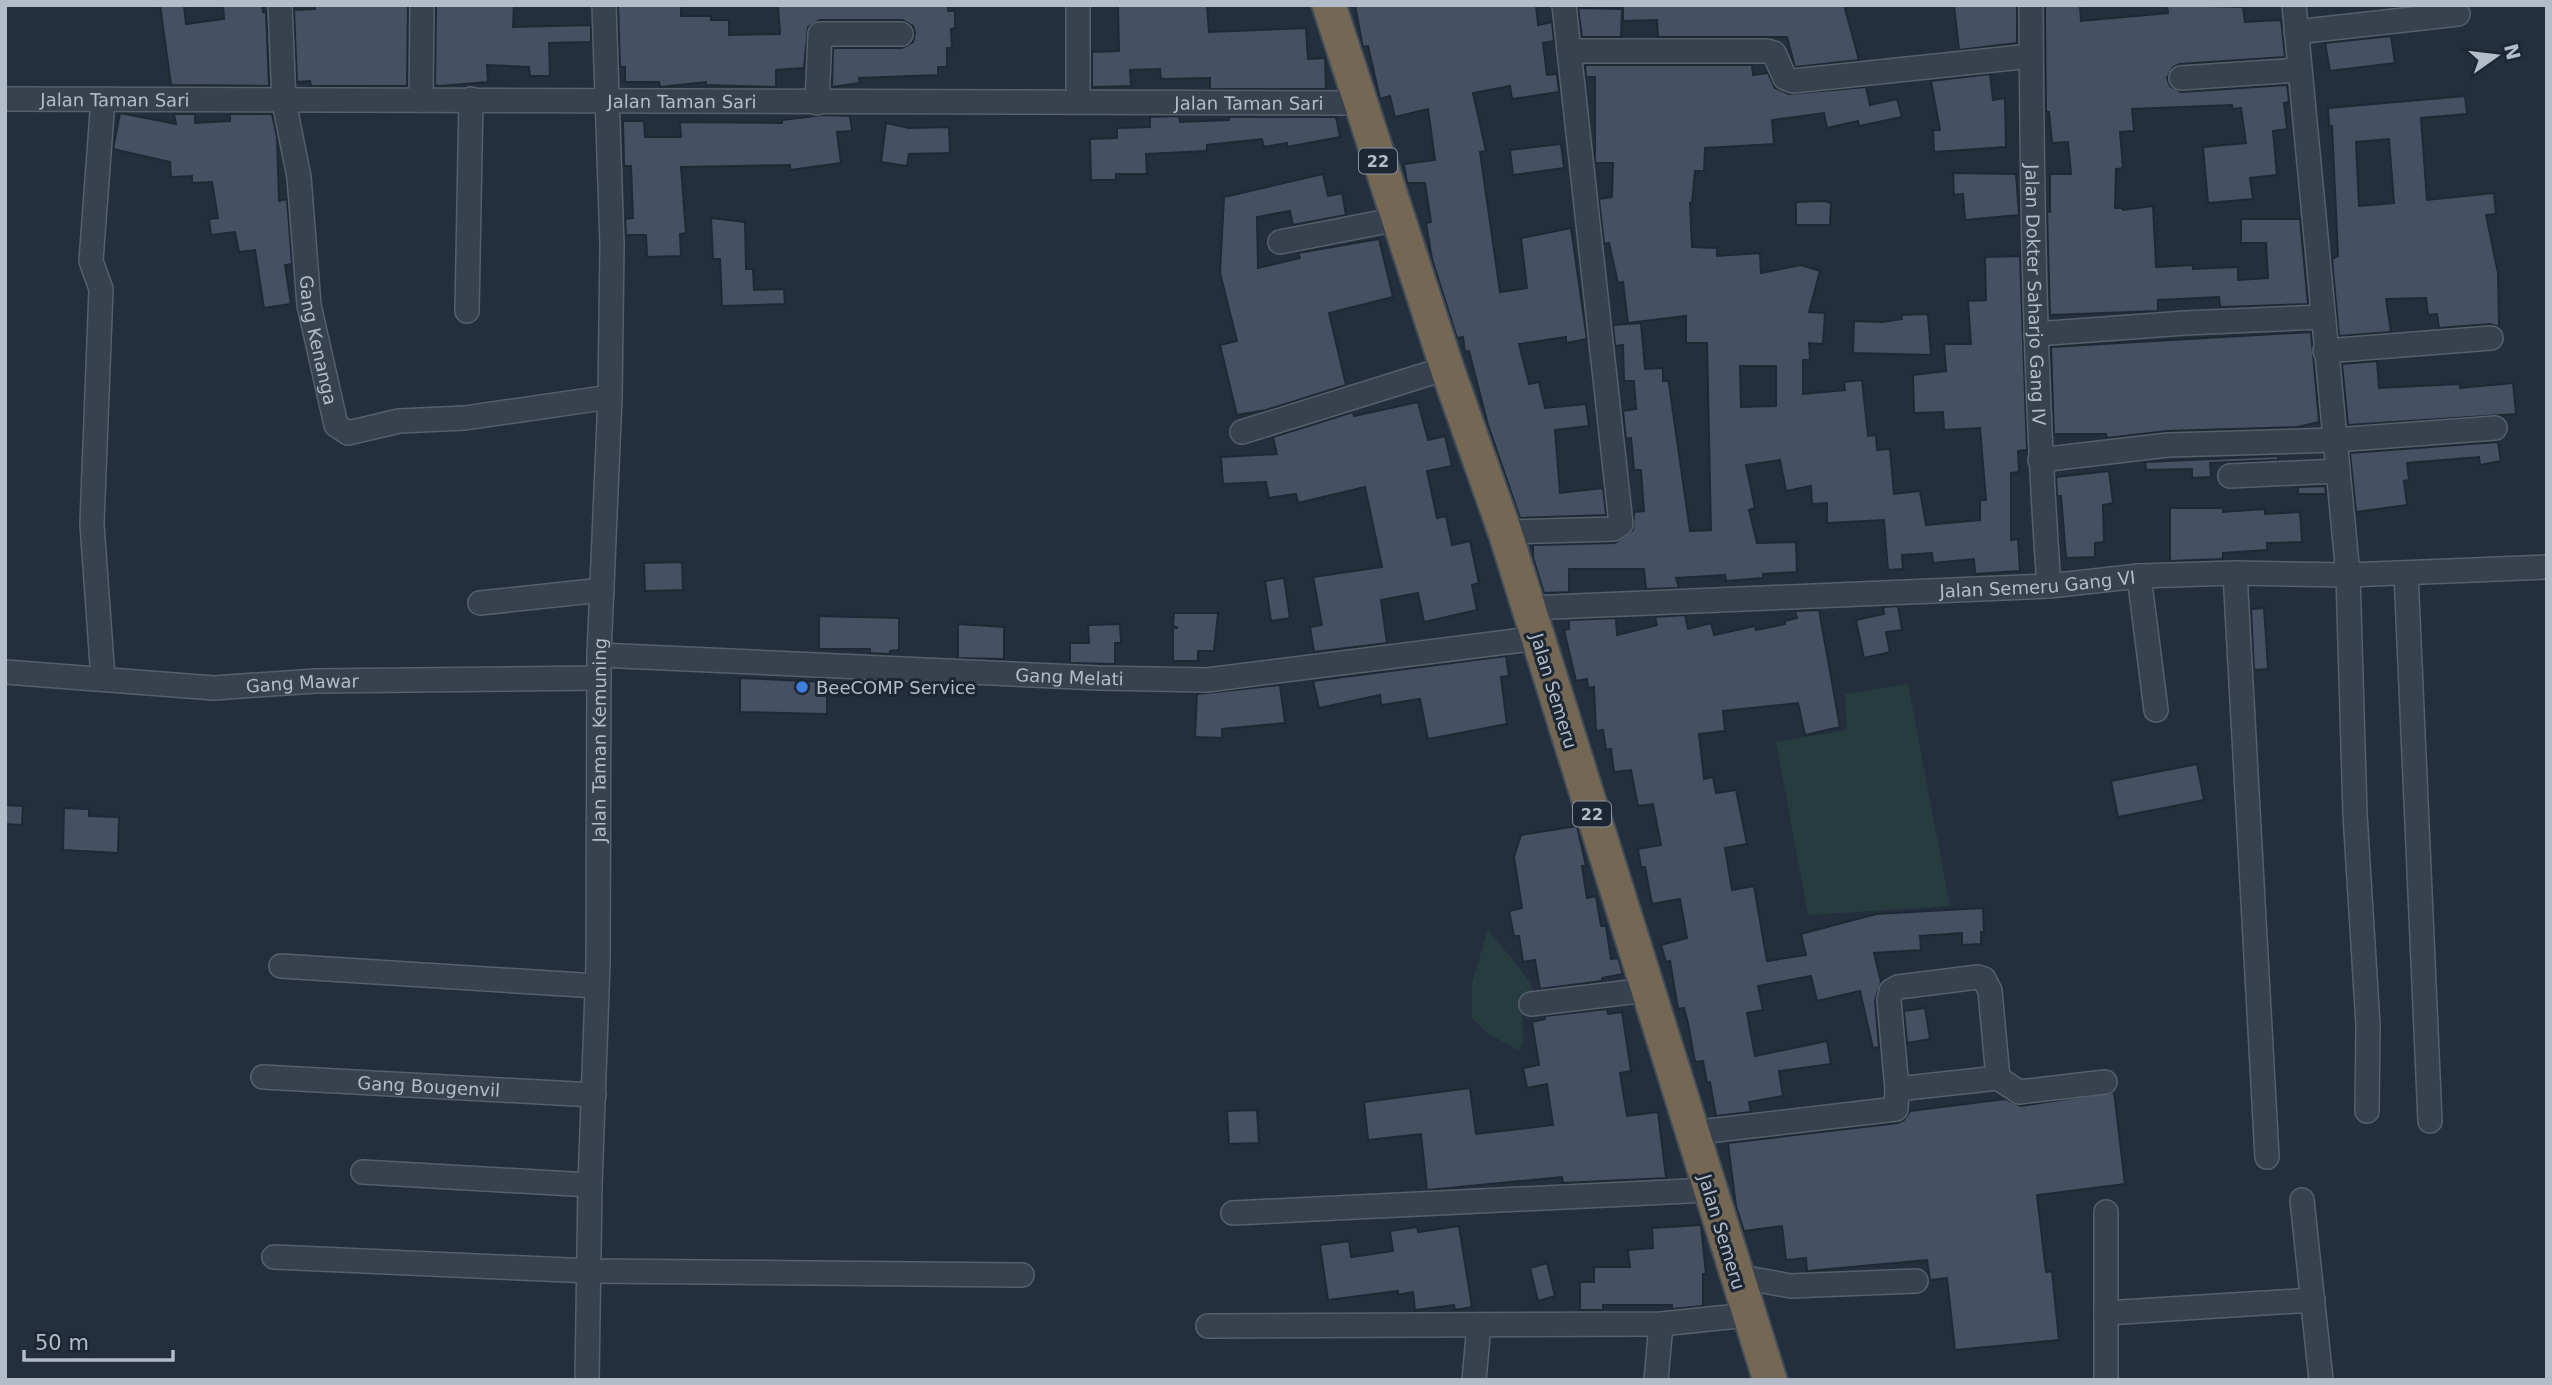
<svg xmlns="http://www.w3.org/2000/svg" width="2552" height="1385" viewBox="0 0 2552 1385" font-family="'DejaVu Sans',sans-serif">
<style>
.green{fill:#263c3f}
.building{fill:#455162;stroke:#1f2835;stroke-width:2;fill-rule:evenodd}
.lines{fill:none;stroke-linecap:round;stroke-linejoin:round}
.minor-casing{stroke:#565f6c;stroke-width:26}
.highway-casing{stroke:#434c59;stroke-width:37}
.minor{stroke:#38414e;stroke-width:23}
.highway{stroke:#746855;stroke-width:33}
.shop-dot{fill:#3f7fe0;stroke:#1d2633;stroke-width:2.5}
.labels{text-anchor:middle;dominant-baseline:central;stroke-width:6;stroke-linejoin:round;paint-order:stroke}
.shield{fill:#1d2633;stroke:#878f9c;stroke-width:2}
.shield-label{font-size:16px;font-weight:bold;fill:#b4bcc9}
.street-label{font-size:18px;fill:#b4bcc9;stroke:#1d2633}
.poi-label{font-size:18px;fill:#b4bcc9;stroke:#1d2633;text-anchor:start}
</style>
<rect width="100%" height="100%" fill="#242f3e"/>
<path class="green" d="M1908,684L1950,906L1808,915L1776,742L1847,730L1845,694Z
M1488,929C1497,944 1535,980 1532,992C1530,1001 1523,1008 1522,1018C1522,1029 1527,1042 1518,1050L1487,1033L1472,1018V983Z"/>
<path class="building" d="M160,5H184L186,24L224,19L223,5H262L263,12H266L269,86L171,85Z
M315,5H408L407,86H311L310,81L297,82L294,10L315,9Z
M436,5H514L513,27L591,25V42L549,43L550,76H530L529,67L487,65L488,82L440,86L435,85Z
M618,5H681V16H711V20H729V35L780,34L778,5H948V11H955V28L951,29L952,48H947V67H938V75L859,78L860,83L832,87L833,48H902L913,42L915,33L913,26L902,20H820L808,27L804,68L776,70V87L706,85V82L660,87L659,82H625V67H620Z
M1118,5H1207L1209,32L1306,28L1308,59L1325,58L1326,89H1210V78L1161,79L1160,69L1130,70L1131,86L1092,87V52L1119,51Z
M1355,5H1536L1538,25L1552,22L1554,41L1543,43L1547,75L1557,74L1559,92L1512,99L1510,86L1473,93L1486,151L1480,152L1500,292L1527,288L1521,238L1571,228L1587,339L1566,343V337L1519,344L1529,384L1539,382L1545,408L1586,404L1589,426L1555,430L1560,493L1603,488L1606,515L1520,518L1488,425L1469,351L1465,352L1463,337L1457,338L1432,259L1426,223L1431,222L1425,183H1407L1404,164L1435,160L1428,109L1395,117L1390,96L1380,99L1368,46L1363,47L1362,43Z
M1623,5H1844L1859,60L1795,67L1787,37H1658L1657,20L1623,21Z
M1954,5H2017V43L1959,50Z
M2045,5H2080L2081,21L2168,13L2167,5L2243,7L2245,22L2281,20L2285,57L2180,64L2173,67L2167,78L2170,86L2181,92L2287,85L2289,102L2284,103L2287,129L2273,131L2277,175L2250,178L2253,199L2208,203L2203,147L2246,143L2241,108L2233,109L2232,105L2132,109L2134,131L2120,132L2123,168L2116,169L2115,208H2122L2123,210L2153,206L2156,267L2193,265V269L2238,267V280L2268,278L2266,243H2241V219H2300L2308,304L2220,307L2219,297L2158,300V311L2050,315L2047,211L2050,212V174H2071L2068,142L2052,143L2049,112H2046Z
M1578,8L1622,9L1621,37H1582Z
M2391,36L2395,63L2330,71L2325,43Z
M1585,65H1752L1753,75L1768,73L1775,88L1789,94L1866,87L1870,105L1897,99L1902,117L1859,126L1858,121L1827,128L1824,113L1772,120L1774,144L1705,148L1704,171H1695L1692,203H1690L1692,247L1717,248V256L1760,253L1761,273L1801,265L1820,271L1809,312L1825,313L1823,344L1809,343L1810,360H1803V394L1845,390L1844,382L1862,380L1868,436L1876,435L1877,450L1890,449L1894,494L1920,491L1926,525L1980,520V500H1986L1980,428L1944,430L1943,412L1914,413L1913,375L1946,371L1944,344H1971L1968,301L1986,300L1985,257L2020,256L2027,450L2018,451L2019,472L2011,473V540L2018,539L2020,571L1975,574L1974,559L1933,563L1932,553L1902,555L1903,569L1888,570L1884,520L1827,523V503L1812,504L1811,486L1786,491L1780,460L1746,465L1755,508L1749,510L1757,543L1796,542L1797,572L1763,574V578L1726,581L1725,575L1676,578L1679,588L1646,589L1644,569H1569V592L1544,593L1533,557V545L1615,543L1633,530L1634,512L1644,511L1641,470H1634L1631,438L1626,439L1623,411L1636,409L1634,381H1624L1623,345L1615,346L1613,325L1641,323L1645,369L1663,368V381H1668L1669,384L1690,531L1711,530L1707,343H1686V316L1628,323L1623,282L1618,283L1609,243L1604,244L1599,199L1612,197L1613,163H1595V77H1586ZM1740,366H1776V406L1741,407Z
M1990,74L1993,100L2005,98L2006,147L1934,152L1933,130H1940L1931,81Z
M2465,96L2467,114L2421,118L2427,200L2494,193L2496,214L2486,215L2498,273L2499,327L2490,324L2439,328L2437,314L2428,315L2426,298L2386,299L2391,332L2339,336L2332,259L2338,256L2332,126H2329L2328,108ZM2389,139L2394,203L2359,206L2356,142Z
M120,113L176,124L174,114H195V123L230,121V114H272L277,137L279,201L287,199L292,264L285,265L291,304L264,308L255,250L239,252L235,232L211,235L209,219L218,218L212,182L192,183V176L171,177L170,162L113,149Z
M823,115L850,116L852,131L837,132L841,163L790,170V165L681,167L686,233L680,234L681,256L647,257L646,235H626L625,219L633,218L631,166H624L623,121H644L645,137H681L680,122L782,123V120Z
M1179,116L1180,122L1229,120V117H1336L1340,137L1287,147V143L1264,147L1262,139L1207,145V151L1146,154L1147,174H1116V180H1091L1090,139L1117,138V128L1150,127V117Z
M886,123L909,128L949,127L950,153L909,154L907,166L881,162Z
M1561,144L1564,168L1513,175L1510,150Z
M1953,173L2016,174L2019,215L1965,220L1963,194L1954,195Z
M1323,174L1328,196L1342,193L1346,215L1293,225L1290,211L1257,217L1258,268L1300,258L1298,253L1379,239L1393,297L1329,313L1346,385L1266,410L1237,415L1220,345L1237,341L1220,273L1224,197Z
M1824,201L1831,203L1830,225H1796V202Z
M711,218L745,222L746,269H753L754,290L784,289L785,304L722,306L720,259H713Z
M1928,314L1931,355L1853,353L1854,321L1883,322L1902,319L1901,315Z
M2311,332L2319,422L2297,427L2167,431L2107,438L2106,434H2054L2051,347Z
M2377,361L2379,388L2460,384V388L2513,383L2516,414L2348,425L2342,364Z
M1418,402L1428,440L1445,436L1452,466L1427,471L1437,518L1446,516L1452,545L1470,541L1479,583L1472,585L1477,610L1424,622L1418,593L1381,600L1387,643L1314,652L1310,627L1322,625L1313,577L1382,567L1365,487L1298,503L1296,494L1269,498L1266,482L1223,484L1221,457L1277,454L1273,437L1353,412L1354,416Z
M2498,442L2501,461L2480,465L2479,457L2407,463L2409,480L2404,481L2407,505L2356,512L2350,453Z
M2278,456V460L2210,463L2211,477L2192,478V469L2146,470L2145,462Z
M2109,471L2113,503L2103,505L2104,542L2095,543V557L2066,558L2061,496H2057L2056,477Z
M2325,486L2326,494H2298V487Z
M2170,508H2223V512L2265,509V514L2300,512L2302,542L2267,543V550L2223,553V559L2170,561Z
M682,562L683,590L645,591L644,563Z
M1284,578L1290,618L1271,621L1265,581Z
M1898,606L1902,630L1886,632L1890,652L1864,658L1856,620L1884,614L1883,607Z
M2264,608L2268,669L2254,670L2251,609Z
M1819,610L1840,727L1805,735L1798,703L1723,711L1725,731L1699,734L1704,779L1713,777L1716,793L1736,790L1747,844L1725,848L1732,890L1754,886L1767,961L1806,955L1801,934L1876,914L1983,908L1984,932H1981V944L1962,945V933L1920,936L1921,950L1874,953L1881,982L1875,1001L1879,1047L1873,1048L1860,991L1817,1001L1811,976L1758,986L1763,1010L1747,1013L1755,1056L1827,1041L1831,1064L1779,1071L1783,1096L1749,1102L1751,1112L1716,1116L1710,1082L1707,1083L1703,1061L1695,1062L1688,1023L1684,1008L1678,1009L1670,961L1666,962L1661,945L1687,938L1680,899L1652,904L1645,867H1641L1638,849L1661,845L1653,804L1638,806L1631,770L1614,772L1611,749L1606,750L1603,730L1596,731L1594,687L1588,688L1587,679L1576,681L1564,630L1569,629V620L1616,618L1617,635L1657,625L1655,617L1685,615L1688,629L1711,623L1714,635L1755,626L1756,630L1785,624V621L1797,618L1795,611Z
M1174,613H1218L1214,651H1198V661H1173V628H1178L1173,626Z
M819,616L899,618V650L890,651V654L870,653V649H819Z
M958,624L1004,627V659L958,658Z
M1120,624L1121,643H1115V664L1070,663V643H1089L1088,625Z
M1506,656L1509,676L1501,677L1507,724L1428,739L1420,699L1381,705L1380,695L1319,708L1313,681Z
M740,678L827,682V714L740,712Z
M1280,685L1285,723L1222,729V738L1195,737L1197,694Z
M2197,764L2204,800L2118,817L2111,781Z
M5,805L23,806L22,825L5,824Z
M64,808L89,809V816L119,817L118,853L63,850Z
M1577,826L1586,866H1582L1587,898L1596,896L1601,926H1606L1611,959L1618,958L1623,974L1602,978V981L1540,989L1535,960L1523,962L1519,936H1514L1509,911L1522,908L1514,857L1521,835Z
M1925,1008L1930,1039L1907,1043L1904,1011Z
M1607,1009L1608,1014L1622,1012L1631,1071L1620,1073L1627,1116L1658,1112L1666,1178L1563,1183L1562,1177L1427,1190L1421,1134L1368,1140L1364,1102L1470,1088L1476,1134L1553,1125L1547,1084L1527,1088L1523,1068L1539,1065L1532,1022L1545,1019V1016Z
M2114,1092L2125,1184L2037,1195L2046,1272L2052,1271L2059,1340L1955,1350L1947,1278L1930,1280L1927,1260L1807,1271L1806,1258L1786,1260L1782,1226L1744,1231L1736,1206L1728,1143L1898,1123L1904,1120L1910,1111L2005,1099L2021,1106Z
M1257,1110L1259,1143L1229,1144L1227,1111Z
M1701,1225L1706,1274H1703V1306L1672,1309V1305H1603V1310H1580V1282H1594V1267H1630L1628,1250L1653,1248L1652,1228Z
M1459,1226L1472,1307L1455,1310L1454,1305L1415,1310L1413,1292L1398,1295V1291L1328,1300L1320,1245L1349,1241L1351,1257L1393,1251L1390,1231L1417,1227L1418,1232Z
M1547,1263L1555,1296L1538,1301L1530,1268Z"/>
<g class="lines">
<g class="minor-casing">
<g id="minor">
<path id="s1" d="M280,5L284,102L299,177L309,305L336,425L348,433L399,421L465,418L610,397"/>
<path id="s2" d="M2031,5C2032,199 2035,393 2049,586"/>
<path d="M2294,5L2348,575L2355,814L2368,1025L2367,1111"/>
<path d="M2296,32L2458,14"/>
<path d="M1569,51H1767L1774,53L1785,78L1793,81L2031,56"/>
<path d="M2181,78L2299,70"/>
<path id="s3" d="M5,99L1359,103"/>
<path d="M421,100L422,5"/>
<path d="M1078,100V5"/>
<path d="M817,103L820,34H901"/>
<path d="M1280,242L1398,219"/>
<path d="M467,311L471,99"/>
<path d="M2036,334L2185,323L2322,317"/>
<path d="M2325,351L2491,338"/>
<path d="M1242,432L1447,368"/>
<path d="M2040,460L2168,445L2335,440L2495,428"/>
<path d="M2230,476L2338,471"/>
<path d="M1505,532L1614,529L1621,524L1564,5"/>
<path d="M2235,573L2267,1157"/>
<path d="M2406,573L2430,1121"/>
<path d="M2139,576L2156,710"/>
<path d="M480,603L602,590"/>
<path id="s4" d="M1529,608L2049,586L2139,576L2235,573L2348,575L2547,567"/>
<path id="s5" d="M599,655L1099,678L1207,680L1538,638"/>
<path id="s6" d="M5,672L214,688L315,681L599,678"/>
<path d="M103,679L92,524L101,289L91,261L103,99"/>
<path d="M281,966L597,986"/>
<path d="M1531,1004L1647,990"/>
<path id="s7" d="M263,1077L594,1095"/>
<path d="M1897,1089L1889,1000L1891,991L1898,987L1978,977L1984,979L1990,991L1998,1078"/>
<path d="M1691,1133L1896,1109L1897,1089L1998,1078L2019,1092L2105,1082"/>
<path d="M363,1172L590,1185"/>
<path d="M2302,1200L2321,1380"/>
<path d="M2106,1212V1380"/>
<path d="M1233,1213L1709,1190"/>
<path d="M274,1257L590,1271L1022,1275"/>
<path d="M1736,1276L1791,1286L1916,1281"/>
<path d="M2106,1313L2313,1300"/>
<path d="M1208,1326L1661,1324L1748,1315"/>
<path id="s8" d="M587,1380L590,1185L598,963L599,655L610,397L612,245L604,5"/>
<path d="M1474,1380L1479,1325"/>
<path d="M1656,1380L1661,1324"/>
</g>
</g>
<g class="highway-casing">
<path id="highway" d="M1329,5L1447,368L1505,532L1770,1380"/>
</g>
<use href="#minor" class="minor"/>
<use href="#highway" class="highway"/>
</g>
<circle class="shop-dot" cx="802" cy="687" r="7"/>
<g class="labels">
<g class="shield">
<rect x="1359" y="148.5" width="38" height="25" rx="5"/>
<rect x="1573" y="801.5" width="38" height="25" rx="5"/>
</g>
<g class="shield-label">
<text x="1378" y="161">22</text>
<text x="1592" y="814">22</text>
</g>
<g class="street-label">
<text stroke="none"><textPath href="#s3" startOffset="110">Jalan Taman Sari</textPath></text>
<text stroke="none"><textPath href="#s3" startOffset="677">Jalan Taman Sari</textPath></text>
<text stroke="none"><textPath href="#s3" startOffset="1244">Jalan Taman Sari</textPath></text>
<text stroke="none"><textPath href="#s2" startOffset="290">Jalan Dokter Saharjo Gang IV</textPath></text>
<text stroke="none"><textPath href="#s1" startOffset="338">Gang Kenanga</textPath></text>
<text stroke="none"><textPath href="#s4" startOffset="509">Jalan Semeru Gang VI</textPath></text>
<text stroke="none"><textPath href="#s5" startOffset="471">Gang Melati</textPath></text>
<text stroke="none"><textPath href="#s6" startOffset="298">Gang Mawar</textPath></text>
<text transform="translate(1554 691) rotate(73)">Jalan Semeru</text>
<text stroke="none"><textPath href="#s8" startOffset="640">Jalan Taman Kemuning</textPath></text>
<text stroke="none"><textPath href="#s7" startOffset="166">Gang Bougenvil</textPath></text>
<text transform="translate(1722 1232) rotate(73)">Jalan Semeru</text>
</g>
<g class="poi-label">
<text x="816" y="687">BeeCOMP Service</text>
</g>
</g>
<rect width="2552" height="1385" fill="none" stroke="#b4bcc9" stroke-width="14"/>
<g transform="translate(2496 56) rotate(76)" stroke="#1d2633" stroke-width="5" paint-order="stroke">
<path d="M0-5L12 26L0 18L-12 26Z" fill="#b4bcc9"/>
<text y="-10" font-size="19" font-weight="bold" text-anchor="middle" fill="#b4bcc9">N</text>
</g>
<path d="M24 1350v10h149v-10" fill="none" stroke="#b4bcc9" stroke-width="3.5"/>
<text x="35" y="1350" font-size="21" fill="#b4bcc9" stroke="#1d2633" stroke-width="5" paint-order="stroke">50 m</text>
</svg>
